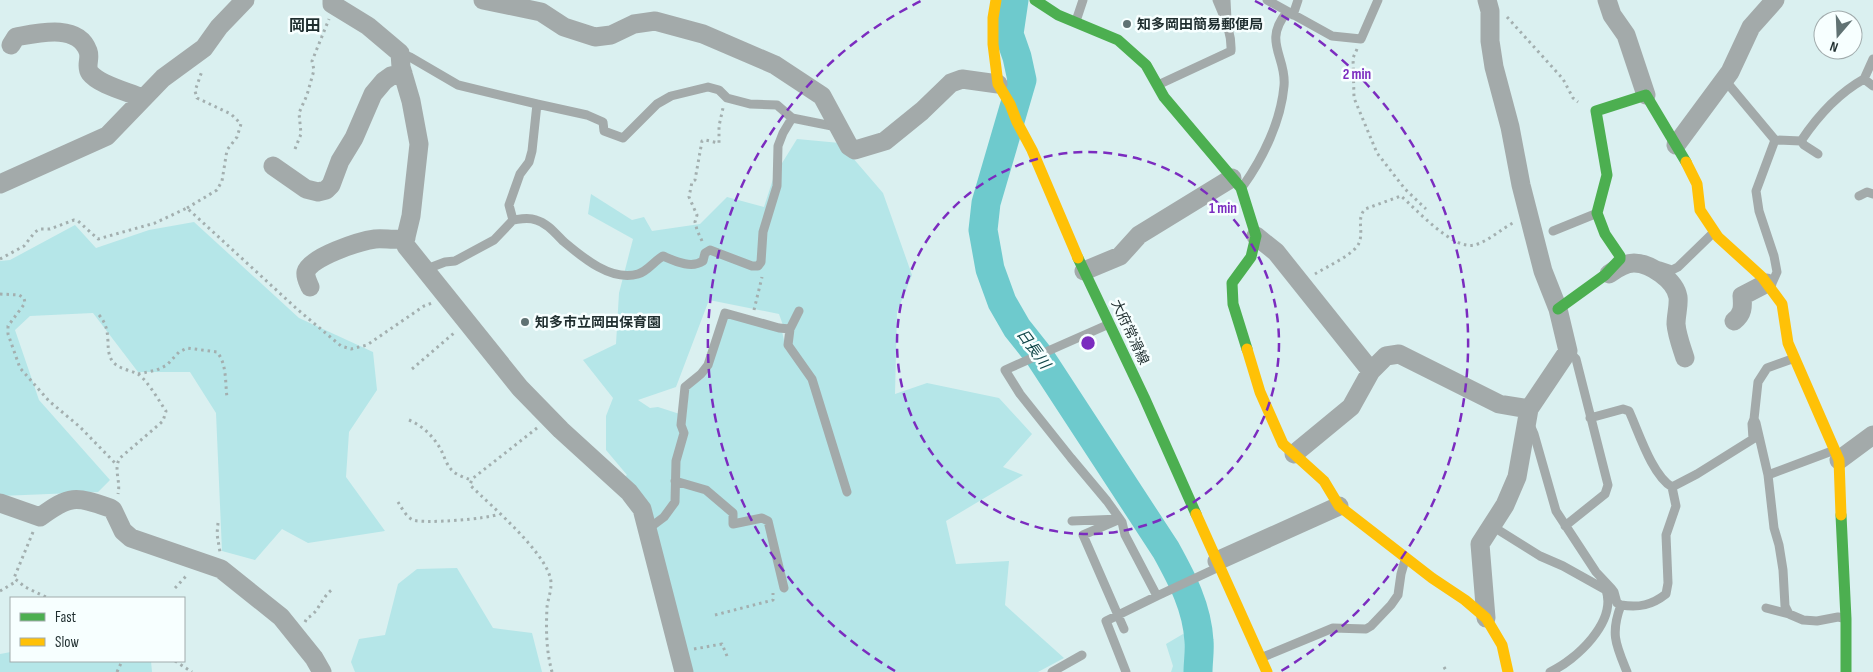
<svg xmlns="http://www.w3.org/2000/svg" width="1873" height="672" viewBox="0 0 1873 672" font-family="'Sofia Sans Condensed','Noto Sans JP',sans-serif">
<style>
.green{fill:#b5e6e8;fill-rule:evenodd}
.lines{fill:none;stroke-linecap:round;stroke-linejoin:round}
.river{stroke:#6ecacd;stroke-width:29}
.path{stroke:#a3afaf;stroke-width:3;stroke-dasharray:2.5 4;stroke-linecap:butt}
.lane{stroke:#a3aaaa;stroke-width:9}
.street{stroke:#a3aaaa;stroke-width:19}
.fast{stroke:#4caf50;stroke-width:11}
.slow{stroke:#ffc107;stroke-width:11}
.ring{fill:none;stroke:#7b2cbf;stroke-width:2.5;stroke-dasharray:9 6}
.poi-dot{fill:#607273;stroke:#f7ffff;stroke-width:2}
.labels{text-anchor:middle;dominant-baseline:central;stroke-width:5;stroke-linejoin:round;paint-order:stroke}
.poi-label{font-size:14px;font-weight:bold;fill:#1f2e2f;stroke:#f7ffff;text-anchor:start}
.street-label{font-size:14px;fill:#1f2e2f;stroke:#f7ffff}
.water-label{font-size:15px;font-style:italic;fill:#104648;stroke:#f7ffff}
.quarter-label{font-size:16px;font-weight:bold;fill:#1f2e2f;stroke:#f7ffff}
.centre{fill:#7b2cbf;stroke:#f7ffff;stroke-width:2.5}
.ring-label{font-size:15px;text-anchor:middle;font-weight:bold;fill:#7b2cbf;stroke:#f7ffff;stroke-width:5;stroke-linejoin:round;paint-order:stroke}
</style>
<rect width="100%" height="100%" fill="#daf0f0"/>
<path class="green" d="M797,139L840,143L883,193L912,275L897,312L895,394L927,383L999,398L1032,434L1003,467L1023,475L946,521L956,564L1009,561L1005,605L1064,658L1038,672H690L623,478L627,475L606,450V416L613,398L583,360L616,344L619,293L633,239L588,214L591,194L632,220L644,217L652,231L700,224L727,197L764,207L774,176ZM709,300L779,314L795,359L786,350L782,331L727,316L705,377L689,388L686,416L658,407L650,408L638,400L676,387Z
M194,222L299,318L373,352L377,390L349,432L346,477L385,531L308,543L282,529L255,560L222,551L216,413L190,372H138L93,313L30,316L15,330L39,400L110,480L98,492L0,496V261L10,260L75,225L96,248L149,230Z
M457,568L493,628L532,633L542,672H355L351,662L359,639L385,635L398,584L417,569Z
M1183,634L1195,642L1194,665L1187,672H1171L1173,666L1166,644Z
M11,652V661H151L152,672H0V654Z"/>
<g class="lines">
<path class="river" d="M1014,0L1009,34L1017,57L1022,80L986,203L983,230L990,269L1002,302L1017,328L1040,357L1166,550C1182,579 1197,607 1199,641C1200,651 1198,662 1198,672"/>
<path class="path" d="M1507,17L1563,79L1573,98L1578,102
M1357,49L1353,58L1354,98L1377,153L1405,189L1426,209
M295,149L301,134L299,113L307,95L314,70L312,61L329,19
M187,208L217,190L222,181L227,150L237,137L241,124L231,114L197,98L195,91L202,71
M702,241L697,230L695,222L697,215L689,197L692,182L695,180L702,141L705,140L719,143V126L723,108
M0,259L24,246L35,232L40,229H50L74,220L78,221L98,239L155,223L187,208L297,309L341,346L351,349L367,345L424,306L432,303
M1315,274C1326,267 1355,254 1359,243C1364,231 1356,219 1365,209L1401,196C1417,210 1453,250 1474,245C1488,242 1502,228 1515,222
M0,294L19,295L24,298L25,303L8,326V334L20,368L49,401L80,427L116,464
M754,310L762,277
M99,315C114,332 103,349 113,362C119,369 130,370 138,374C148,381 159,401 166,411L163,421L120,458C113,469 121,481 118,494
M412,369L454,333H456
M138,374L157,370L167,365L179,352L187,348L217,352C227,364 225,382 227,397
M409,420C423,426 434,437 441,450C444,456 446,463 450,468C455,475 464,477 471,480
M537,428L472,479L470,485C490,505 552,557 551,584C551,592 548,599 547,607C546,629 546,650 552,672
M398,502C402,508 406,517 413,520C424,524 488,519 499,514
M218,523L217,534L220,552
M33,532L14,578L25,587L48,598
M175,588L188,574
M0,591L17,581
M715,615L773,600V593
M305,622L307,618C319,613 321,597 333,589
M694,649L722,644L727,656
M175,661L192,672
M1444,667L1447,672
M117,672L122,661"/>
<path class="lane" d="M1226,0L1227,20
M1267,0L1332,36L1361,39L1378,0
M1293,15L1298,0
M1076,21L1083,0
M400,53L410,57L458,85L537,104L532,151L529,162L520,174L509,205L513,220L494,240L455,261L445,262L424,270
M1724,79L1775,140L1801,141C1817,117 1839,93 1864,79L1873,86
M1864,79L1873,59
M1160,84L1231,51C1232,32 1224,17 1217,0
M537,104L587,115L603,122L604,131L623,138L657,104L671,96L708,87L719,90L727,98L750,104L777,105L792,118
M1801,141L1804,145L1818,154
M1243,186C1263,158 1281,121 1284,86C1287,57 1262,42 1287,12
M1859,196L1867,192L1873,194
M513,220C521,219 528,217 536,220C547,223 555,233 563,241C582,257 611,282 638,274C648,271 654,261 663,256C675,261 691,269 703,261L705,253L710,250L752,266H758L761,262L763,232L777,186L778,146L783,133L792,118L837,127
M1553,231L1595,214
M1660,266L1672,270L1678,267L1712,234
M1770,283L1773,281L1777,272L1774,256L1759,211L1756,191L1775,140
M799,311L790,329L788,345L812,379L847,492
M1107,325L1005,370L1020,394L1071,458L1107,501L1122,522L1125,535L1157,596L1219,567
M1590,418L1623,409L1629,411C1639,433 1652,475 1672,487
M1527,425L1531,427L1534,434L1556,511L1596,572L1611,588
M1768,475L1832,451
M675,481L706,490L733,513V524L762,518L768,521L784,588
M1072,521L1120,519L1083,535L1124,629
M1492,526L1540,556L1563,566L1606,590C1617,622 1576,660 1550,672
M1565,526L1605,494L1608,485L1576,359L1568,351
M648,529L664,517L675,502L676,461L684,433L681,425L685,387L701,374L708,365L725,313L779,328L790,329
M1606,590L1611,588L1614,592L1617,603L1621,605
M1766,608L1789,614L1803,620L1817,621L1838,617L1843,618
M1789,614L1785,606L1783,570L1779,545L1774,528L1768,475L1756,423L1754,419L1758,382L1767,368L1792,359
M1263,657L1333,628L1366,629L1371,626L1391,605L1398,595L1401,574L1405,560
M1052,672L1082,655
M1126,672L1106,621L1157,596
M1627,672C1616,645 1610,634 1621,605C1639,608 1652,605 1666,594L1668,583L1666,535L1676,506L1672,487L1697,474L1753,439L1752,424L1754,419"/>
<path class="street" d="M332,0V4L368,26L400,53L401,67L411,101L419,144L411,216L405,241L406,246L520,388L561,430L629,492L642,509L684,672
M483,0L541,12L564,27L595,37L611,35L634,24L655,21L703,34L775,65L822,96L849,146L855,150L885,141L922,111L951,83L962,79L998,84
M1607,0L1612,15L1626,35L1646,95
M11,45L16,37C38,33 78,23 88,51C91,59 85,66 90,73C99,85 129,92 142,98
M1676,145L1730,72L1751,27L1775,0
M273,166L306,189L318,192L326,190L331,185L340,161L354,138L373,94L384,81L391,76L403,73
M0,184L107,136L163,78L204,48L219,27L245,0
M1256,236L1276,252L1371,371
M1084,271L1120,256L1139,235L1232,178
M1609,274C1616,269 1624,263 1634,263C1650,263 1675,280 1678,297C1679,306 1676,315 1676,324C1677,336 1682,348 1685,358
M310,287C308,282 305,277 306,272C310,257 360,241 375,239C386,238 395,241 406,238
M1734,321C1743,314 1743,307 1742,296L1767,283
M1294,454L1351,407L1371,371L1386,356L1399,354L1499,404L1529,409
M1839,460L1873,435
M0,503L40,517C70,495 75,496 110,508L113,510L123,531L131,538L221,569L281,617L314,658L322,672
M1217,561L1339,506
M1486,618L1480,544L1505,505L1517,477L1529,409L1568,351L1558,309L1543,271L1521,185L1510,127L1494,67L1490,41V11L1487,0"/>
<path class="fast" d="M1035,0L1058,15L1118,40L1146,65L1164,97L1241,188L1256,236L1251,257L1232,283L1233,304L1247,349
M1078,258L1144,397L1196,514
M1558,309L1605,275L1620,259V256L1605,234L1597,213L1607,175L1596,111L1646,95L1686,162
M1841,515L1846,619V672"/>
<path class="slow" d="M996,0L993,18V44L998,84L1010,104L1017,122L1032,150L1078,258
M1686,162L1697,184L1700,210L1718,237L1762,277L1782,304L1788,343L1839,460L1841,515
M1247,349L1260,392L1283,444L1324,481L1339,506L1432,578L1465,600L1486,618L1502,645L1508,672
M1196,514L1267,672"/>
</g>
<g class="ring">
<circle cx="1088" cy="343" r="191"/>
<path d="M895 671A381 381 0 0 1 921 1M1255 1A381 381 0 0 1 1281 671"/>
</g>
<g class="poi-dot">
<circle cx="1127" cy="24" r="5"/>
<circle cx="525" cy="322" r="5"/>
</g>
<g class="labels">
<g class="poi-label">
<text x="1137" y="24">知多岡田簡易郵便局</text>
<text x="535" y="322">知多市立岡田保育園</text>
</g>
<g class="street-label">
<text transform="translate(1130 332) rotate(65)">大府常滑線</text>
</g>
<g class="water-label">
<text transform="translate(1033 349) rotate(54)">日長川</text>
</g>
<g class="quarter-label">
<text x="305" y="26">岡田</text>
</g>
</g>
<circle cx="1088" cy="343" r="8" class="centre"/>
<g class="ring-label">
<text x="1357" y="79">2 min</text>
<text x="1223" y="213">1 min</text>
</g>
<rect x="10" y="597" width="175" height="65" fill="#f7ffff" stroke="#a1abac"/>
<rect x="20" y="613" width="25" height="8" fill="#4caf50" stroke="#a1abac"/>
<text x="55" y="622" font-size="15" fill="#1f2e2f">Fast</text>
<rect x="20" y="638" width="25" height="8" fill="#ffc107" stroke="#a1abac"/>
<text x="55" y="647" font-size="15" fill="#1f2e2f">Slow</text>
<g transform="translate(1838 35) rotate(199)"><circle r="24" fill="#f7ffff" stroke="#a1abac"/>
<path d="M0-4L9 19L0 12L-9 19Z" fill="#607273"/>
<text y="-8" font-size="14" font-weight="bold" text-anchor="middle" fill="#1f2e2f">N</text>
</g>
</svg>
